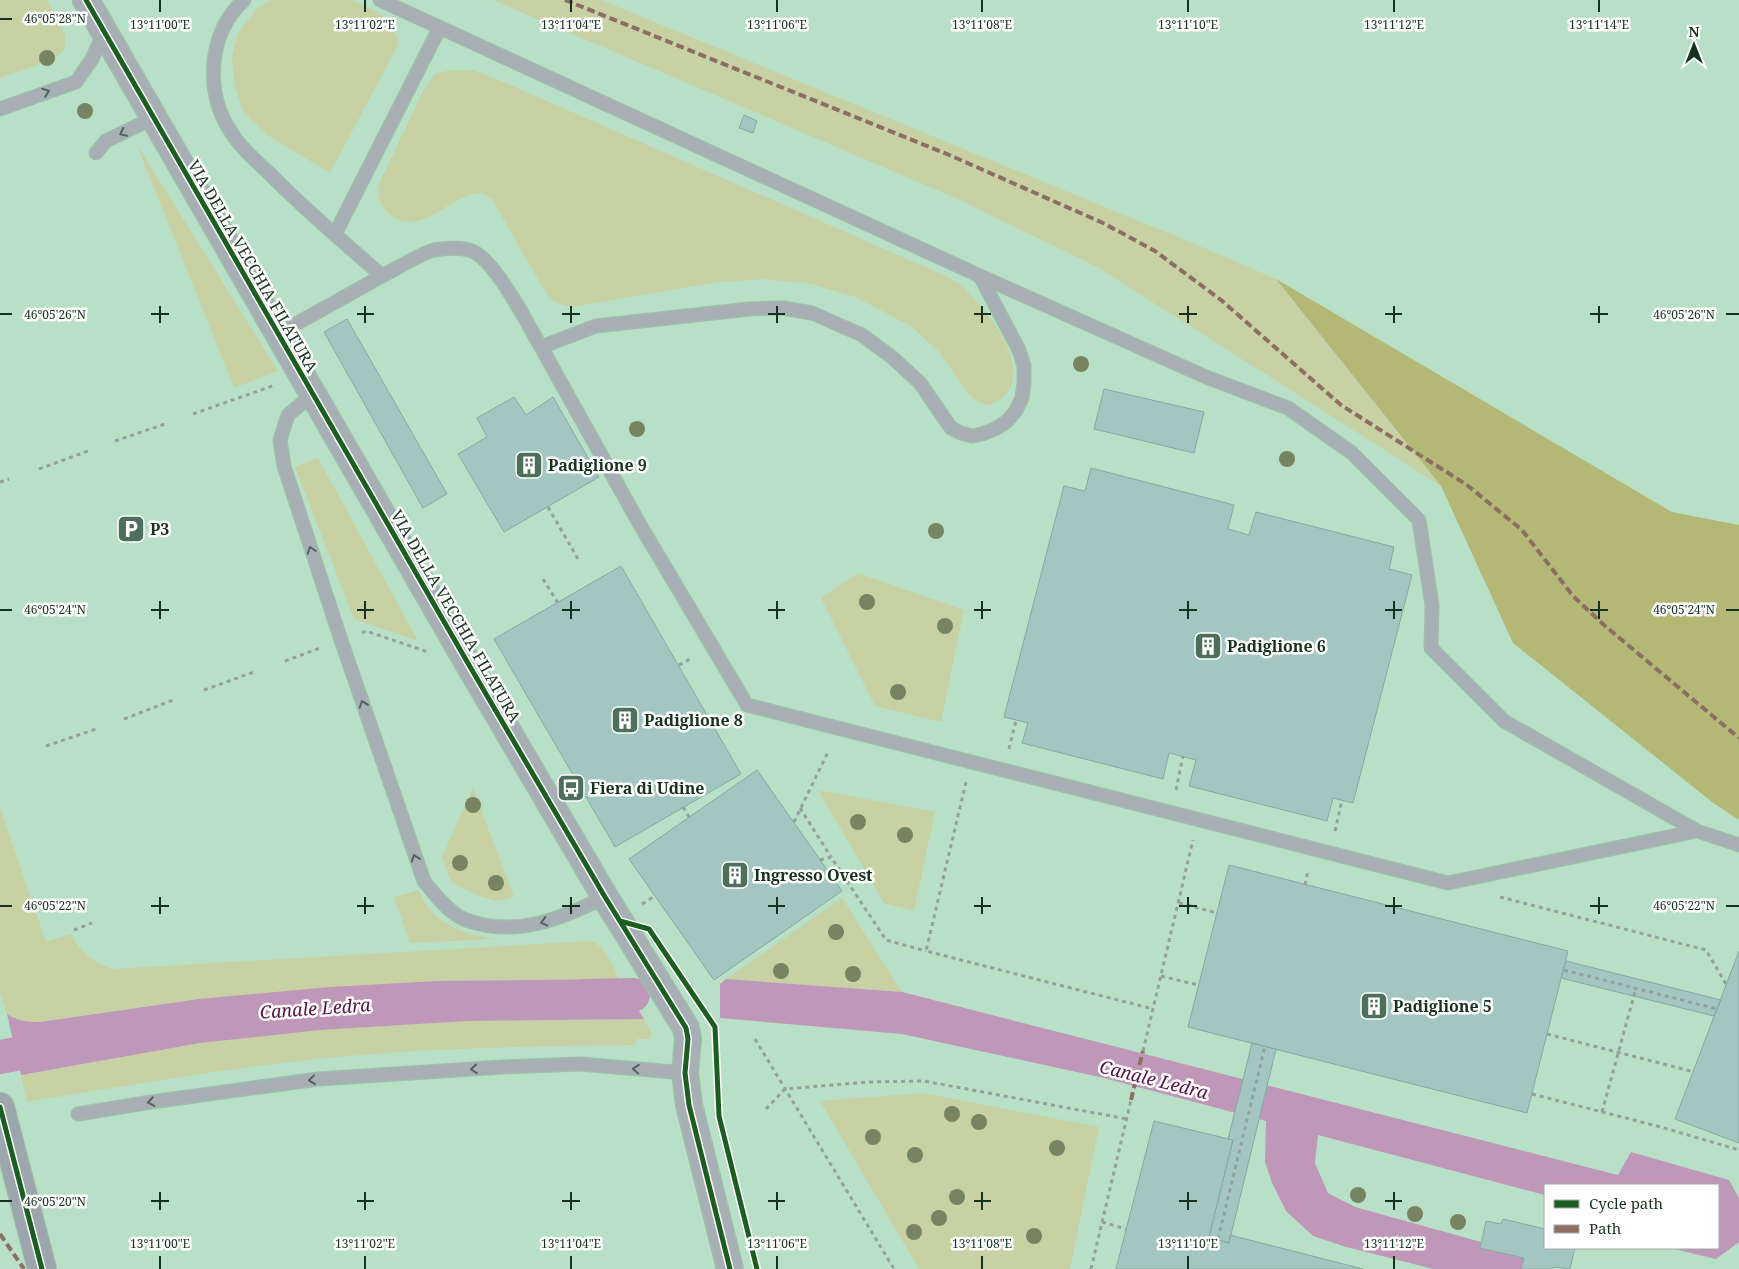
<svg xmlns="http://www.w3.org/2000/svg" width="1739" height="1269" viewBox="0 0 1739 1269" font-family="'Noto Serif',serif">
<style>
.green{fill:#c7d1a4}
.forest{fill:#b3b877}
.water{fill:#bf97b8}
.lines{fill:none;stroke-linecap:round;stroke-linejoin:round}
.canal{stroke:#bf97b8;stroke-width:34}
.building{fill:#a3c7c0;stroke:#84aaa3}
.lane-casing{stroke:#9ebdaa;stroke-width:15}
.street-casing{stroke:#9ebdaa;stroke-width:28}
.secondary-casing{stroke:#9ebdaa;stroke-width:30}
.path{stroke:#93a09e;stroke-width:3;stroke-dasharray:4 4;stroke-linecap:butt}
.lane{stroke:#a7afb4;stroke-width:12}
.street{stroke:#a7afb4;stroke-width:25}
.secondary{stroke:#9ea6ad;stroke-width:28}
.quiet{stroke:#8d6e63;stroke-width:4;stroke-dasharray:8 4;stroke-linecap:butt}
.cycleway-casing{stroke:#fefefe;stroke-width:8}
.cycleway{stroke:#1b5e20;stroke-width:5}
.tree{fill:#778461}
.oneway{stroke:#4f645c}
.ticks{fill:none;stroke:#153221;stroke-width:2}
.labels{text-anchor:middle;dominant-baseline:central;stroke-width:5;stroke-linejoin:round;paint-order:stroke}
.street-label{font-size:16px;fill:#153221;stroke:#fefefe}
.poi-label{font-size:16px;font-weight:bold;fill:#153221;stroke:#fefefe;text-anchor:start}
.water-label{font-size:18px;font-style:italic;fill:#56134b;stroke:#fefefe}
.ticks-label{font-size:12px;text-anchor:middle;fill:#153221;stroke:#fefefe;stroke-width:5;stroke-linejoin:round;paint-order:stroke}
</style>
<rect width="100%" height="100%" fill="#b8e0c7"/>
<path class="green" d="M0,0H47L65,35C65,41 66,47 63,51C57,61 13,73 0,78Z
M272,0H352L376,11L392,24L399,43L330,173L267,135L243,112L234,84L232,56L239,31L257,9Z
M493,0H601L1195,244L1276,279L1441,486L1099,268L960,200Z
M450,70H472L492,77L946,276C952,280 960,284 965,289C987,311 1033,366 1004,396C1001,400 995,402 991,405L982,404L970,396L939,352L911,326L855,297L811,284L764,279L712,283L572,307C557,305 551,300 543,288L492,199C486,195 482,192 474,194C449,198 421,236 392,216C380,208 378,199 378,186L423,91L435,74Z
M136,143L278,371L234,388Z
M318,458L418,641L354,619L295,467Z
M858,573L964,610L941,722L875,706L821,598Z
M473,788L514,897L496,901L476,895L451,882L442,857Z
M818,790L935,812L914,911L884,903Z
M0,808L46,942L71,934C80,953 93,963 113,969L590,941C606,946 612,964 619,979L436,981L198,999L40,1022C27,1022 18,1021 7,1014L0,992Z
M419,890C432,924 462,934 495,939L410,943L394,897Z
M842,898L902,992L726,979Z
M644,1019L652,1034L649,1039H636V1045C536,1046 436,1048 337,1057C233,1067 130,1085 27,1102L21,1075L200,1043L320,1030L466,1021Z
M923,1093L1099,1127L1070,1269H919L820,1101Z"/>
<path class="forest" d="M1276,279L1672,512L1739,525V820L1712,802L1513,643L1441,486Z"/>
<path class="water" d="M619,979L644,1019L467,1021L320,1030L200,1043L21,1075L7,1014C18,1021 27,1022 40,1022L199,999L330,987L436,981Z
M726,979L902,992L1618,1175L1631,1152L1729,1180L1739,1198V1242L1716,1259L1670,1248H1718V1185H1545V1195L1318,1135L1315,1163L1328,1193L1355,1207L1481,1242L1480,1248L1524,1258L1521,1269H1433L1343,1246L1313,1236L1286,1211L1272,1183L1265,1162L1266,1121L1104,1078L902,1034L720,1018V984Z"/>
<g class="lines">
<path class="canal" d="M583,996L633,995
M0,1057L61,1045"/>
</g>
<path class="building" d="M744,115L757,121L753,133L739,128Z
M347,319L447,494L423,508L324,332Z
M1104,389L1204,412L1194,453L1094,429Z
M514,397L526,415L553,397L599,477L504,532L458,454L487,437L477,418Z
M1091,468L1234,505L1228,529L1249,535L1256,512L1394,547L1389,569L1412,575L1353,803L1333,798L1327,821L1189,786L1196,760L1169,753L1163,779L1022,743L1028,723L1004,717L1064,486L1085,491Z
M621,566L741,774L615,847L494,639Z
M757,770L842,891L714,980L629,859Z
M1229,865L1568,951L1527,1113L1188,1027Z
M1739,951V1143L1675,1119Z
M1566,961L1721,1000L1714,1016L1561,978Z
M1252,1043L1276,1049L1229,1243L1209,1237L1233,1140L1228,1139Z
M1154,1121L1233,1140L1209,1237L1229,1243L1230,1235L1363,1269H1116Z
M1503,1219L1545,1229V1248H1575L1570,1269L1553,1267V1269H1521L1524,1258L1480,1248L1486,1221L1501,1224Z"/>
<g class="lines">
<g class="lane-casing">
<path id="lane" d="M244,0C208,33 204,92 231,132C241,148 256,161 270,174C305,210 345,243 382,276L278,334
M380,0L980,276L1206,377L1288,408L1352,453L1419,520L1432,605L1431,648L1504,721L1697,831L1739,845
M0,109L76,82L92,59L105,30
M96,153L106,141L153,118
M335,234L439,29
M382,276C395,270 421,253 434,250C445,248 462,247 472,251C496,261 527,323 541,347
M980,276L1019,350L1024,366V383L1022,398L1015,412L1006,422L995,429L982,434L972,436L961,433L951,428L920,383L893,358L862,335L812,313L783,308L749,309L596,326L541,347L639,523L747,705L1448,883L1697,831
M313,394L288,415L280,440L284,466L341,640L424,881C434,894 450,914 466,920C515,938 561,919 605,897
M78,1114L151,1102L318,1079L503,1067L580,1064L685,1073"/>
</g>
<g class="street-casing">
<path id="street" d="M86,0L469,665L605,897L686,1028L688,1039L685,1073L689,1105L730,1269"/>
</g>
<g class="secondary-casing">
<path id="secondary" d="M0,1107L42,1269"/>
</g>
<path class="path" d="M193,414L275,385
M115,441L165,424
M39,469L88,451
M0,482L9,479
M548,507L578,559
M543,579L558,603
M362,633L366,631L428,652
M285,661L320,648
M679,665L692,658
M204,690L254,672
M124,719L176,699
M46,746L96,729
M1009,749L1016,720
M966,782L926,951L1153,1009
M1176,790L1183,756
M683,807L689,817
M800,808L831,857
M794,822L829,750
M1335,831L1342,800
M820,860L831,857L886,940L926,951
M1305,885L1308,871
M1500,897L1706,950L1726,984
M1179,903L1217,913
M642,904L655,896
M74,930L92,923
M1564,970L1717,1009
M1161,976L1198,985
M1547,1034L1694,1072
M755,1039L894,1269
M1143,1051L1193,840
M1532,1094L1661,1127L1739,1150
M766,1109L785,1089L868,1082L924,1081L1127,1119
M1602,1112L1636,988
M1102,1222L1126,1229
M1218,1239L1265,1046
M1091,1269L1131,1100"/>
<use href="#lane" class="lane"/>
<use href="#street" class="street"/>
<use href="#secondary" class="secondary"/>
<path class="quiet" d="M565,0L947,154L1103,223L1155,251L1221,300L1341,405L1467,485L1522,530L1573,596L1604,625L1739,738
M1131,1100L1143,1051
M0,1234L24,1269"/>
<g class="cycleway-casing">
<path id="cycleway" d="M86,0L469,665L605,897L686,1028L688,1039L685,1073L689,1105L730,1269
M620,921L649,929L715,1027L719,1116L757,1269
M0,1107L42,1269"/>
</g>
<use href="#cycleway" class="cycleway"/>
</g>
<g class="tree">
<circle cx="47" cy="58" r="8"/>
<circle cx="85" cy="111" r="8"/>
<circle cx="1081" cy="364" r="8"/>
<circle cx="637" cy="429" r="8"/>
<circle cx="1287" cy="459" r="8"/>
<circle cx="936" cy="531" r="8"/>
<circle cx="867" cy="602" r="8"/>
<circle cx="945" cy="626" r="8"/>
<circle cx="898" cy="692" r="8"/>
<circle cx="473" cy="805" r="8"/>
<circle cx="858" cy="822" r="8"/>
<circle cx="905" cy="835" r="8"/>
<circle cx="460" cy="863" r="8"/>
<circle cx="496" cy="883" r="8"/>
<circle cx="836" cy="932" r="8"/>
<circle cx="781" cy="971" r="8"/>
<circle cx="853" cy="974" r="8"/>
<circle cx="952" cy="1114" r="8"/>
<circle cx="979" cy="1122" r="8"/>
<circle cx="873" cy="1137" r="8"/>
<circle cx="1057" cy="1148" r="8"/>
<circle cx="915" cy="1155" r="8"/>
<circle cx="1358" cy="1195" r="8"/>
<circle cx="957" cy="1197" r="8"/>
<circle cx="1415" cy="1214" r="8"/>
<circle cx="939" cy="1218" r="8"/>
<circle cx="1458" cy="1222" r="8"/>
<circle cx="914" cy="1232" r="8"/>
<circle cx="1034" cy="1236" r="8"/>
</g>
<defs><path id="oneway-chevron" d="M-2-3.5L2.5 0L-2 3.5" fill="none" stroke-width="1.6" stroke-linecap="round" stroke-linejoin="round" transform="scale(1.25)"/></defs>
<g class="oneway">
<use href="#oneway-chevron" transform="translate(46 92) rotate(-19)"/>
<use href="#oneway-chevron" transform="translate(123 133) rotate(154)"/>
<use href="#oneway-chevron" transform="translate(311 550) rotate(-108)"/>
<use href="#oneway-chevron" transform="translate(363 704) rotate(-109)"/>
<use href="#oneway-chevron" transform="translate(415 858) rotate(-109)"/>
<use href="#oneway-chevron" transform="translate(544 922) rotate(166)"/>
<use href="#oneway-chevron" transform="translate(474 1069) rotate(176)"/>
<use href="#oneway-chevron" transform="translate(636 1069) rotate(-175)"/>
<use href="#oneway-chevron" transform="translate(312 1080) rotate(173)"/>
<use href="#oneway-chevron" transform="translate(151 1102) rotate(171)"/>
</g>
<path class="ticks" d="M160,0V12M365,0V12M571,0V12M777,0V12M982,0V12M1188,0V12M1394,0V12M1599,0V12M0,19H12M160,306V323M365,306V323M571,306V323M777,306V323M982,306V323M1188,306V323M1394,306V323M1599,306V323M0,314H12M151,314H169M357,314H374M562,314H580M768,314H785M974,314H991M1179,314H1197M1385,314H1402M1590,314H1608M1726,314H1739M160,601V619M365,601V619M571,601V619M777,601V619M982,601V619M1188,601V619M1394,601V619M1599,601V619M0,610H12M151,610H169M357,610H374M562,610H580M768,610H785M974,610H991M1179,610H1197M1385,610H1402M1590,610H1608M1726,610H1739M160,897V914M365,897V914M571,897V914M777,897V914M982,897V914M1188,897V914M1394,897V914M1599,897V914M0,906H12M151,906H169M357,906H374M562,906H580M768,906H785M974,906H991M1179,906H1197M1385,906H1402M1590,906H1608M1726,906H1739M160,1192V1210M365,1192V1210M571,1192V1210M777,1192V1210M982,1192V1210M1188,1192V1210M1394,1192V1210M0,1201H12M151,1201H169M357,1201H374M562,1201H580M768,1201H785M974,1201H991M1179,1201H1197M1385,1201H1402M160,1256V1269M365,1256V1269M571,1256V1269M777,1256V1269M982,1256V1269M1188,1256V1269M1394,1256V1269"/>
<defs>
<g id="building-square" transform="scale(1.4375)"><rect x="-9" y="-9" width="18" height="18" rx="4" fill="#4e6f5b" stroke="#fefefe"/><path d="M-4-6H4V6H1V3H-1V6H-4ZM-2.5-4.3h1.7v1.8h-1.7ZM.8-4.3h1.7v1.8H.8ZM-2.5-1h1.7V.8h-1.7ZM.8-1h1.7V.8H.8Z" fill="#fff"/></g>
<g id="parking-square" transform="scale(1.4375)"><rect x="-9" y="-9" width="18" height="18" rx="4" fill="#4e6f5b" stroke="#fefefe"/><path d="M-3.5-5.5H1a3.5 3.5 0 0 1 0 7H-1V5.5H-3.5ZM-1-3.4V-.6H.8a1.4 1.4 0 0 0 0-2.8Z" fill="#fff"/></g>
<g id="bus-square" transform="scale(1.4375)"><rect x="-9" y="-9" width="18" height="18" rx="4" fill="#4e6f5b" stroke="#fefefe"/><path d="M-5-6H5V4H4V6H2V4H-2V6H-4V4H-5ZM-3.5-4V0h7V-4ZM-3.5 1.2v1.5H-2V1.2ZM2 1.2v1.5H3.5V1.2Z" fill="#fff"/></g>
</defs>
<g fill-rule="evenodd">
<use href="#building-square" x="529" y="465"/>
<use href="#parking-square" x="131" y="529"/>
<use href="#building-square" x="1208" y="646"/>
<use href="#building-square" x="625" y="720"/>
<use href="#bus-square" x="571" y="788"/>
<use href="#building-square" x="735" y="875"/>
<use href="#building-square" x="1374" y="1006"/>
</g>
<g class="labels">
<g class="street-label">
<text transform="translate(253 266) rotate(60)">VIA DELLA VECCHIA FILATURA</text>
<text transform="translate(456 616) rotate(60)">VIA DELLA VECCHIA FILATURA</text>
</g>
<g class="poi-label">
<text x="548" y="465">Padiglione 9</text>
<text x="150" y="529">P3</text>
<text x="1227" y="646">Padiglione 6</text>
<text x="644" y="720">Padiglione 8</text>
<text x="590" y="788">Fiera di Udine</text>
<text x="754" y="875">Ingresso Ovest</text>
<text x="1393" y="1006">Padiglione 5</text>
</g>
<g class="water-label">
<text transform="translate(315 1008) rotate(-4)">Canale Ledra</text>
<text transform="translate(1154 1079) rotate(14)">Canale Ledra</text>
</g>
</g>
<g class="ticks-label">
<text x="55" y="23">46°05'28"N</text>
<text x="160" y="29">13°11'00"E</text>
<text x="365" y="29">13°11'02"E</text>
<text x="571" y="29">13°11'04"E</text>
<text x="777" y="29">13°11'06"E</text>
<text x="982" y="29">13°11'08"E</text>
<text x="1188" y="29">13°11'10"E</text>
<text x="1394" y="29">13°11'12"E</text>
<text x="1599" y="29">13°11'14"E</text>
<text x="55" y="319">46°05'26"N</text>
<text x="1684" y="319">46°05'26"N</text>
<text x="55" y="614">46°05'24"N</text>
<text x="1684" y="614">46°05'24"N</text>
<text x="55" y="910">46°05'22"N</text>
<text x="1684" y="910">46°05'22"N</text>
<text x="55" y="1206">46°05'20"N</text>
<text x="160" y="1248">13°11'00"E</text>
<text x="365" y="1248">13°11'02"E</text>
<text x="571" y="1248">13°11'04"E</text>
<text x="777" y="1248">13°11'06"E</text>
<text x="982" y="1248">13°11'08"E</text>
<text x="1188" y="1248">13°11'10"E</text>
<text x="1394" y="1248">13°11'12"E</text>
</g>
<rect x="1544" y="1184" width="175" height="65" fill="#fefefe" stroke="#a1aca6"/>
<rect x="1554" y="1200" width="25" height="8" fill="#1b5e20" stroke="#a1aca6"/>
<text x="1589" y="1209" font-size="15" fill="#153221">Cycle path</text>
<rect x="1554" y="1225" width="25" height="8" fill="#8d6e63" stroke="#a1aca6"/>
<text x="1589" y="1234" font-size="15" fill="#153221">Path</text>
<g transform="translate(1694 45)" stroke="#fefefe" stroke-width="4" paint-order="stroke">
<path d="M0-4L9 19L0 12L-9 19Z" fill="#153221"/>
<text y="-8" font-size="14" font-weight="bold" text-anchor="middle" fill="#153221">N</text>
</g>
</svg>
